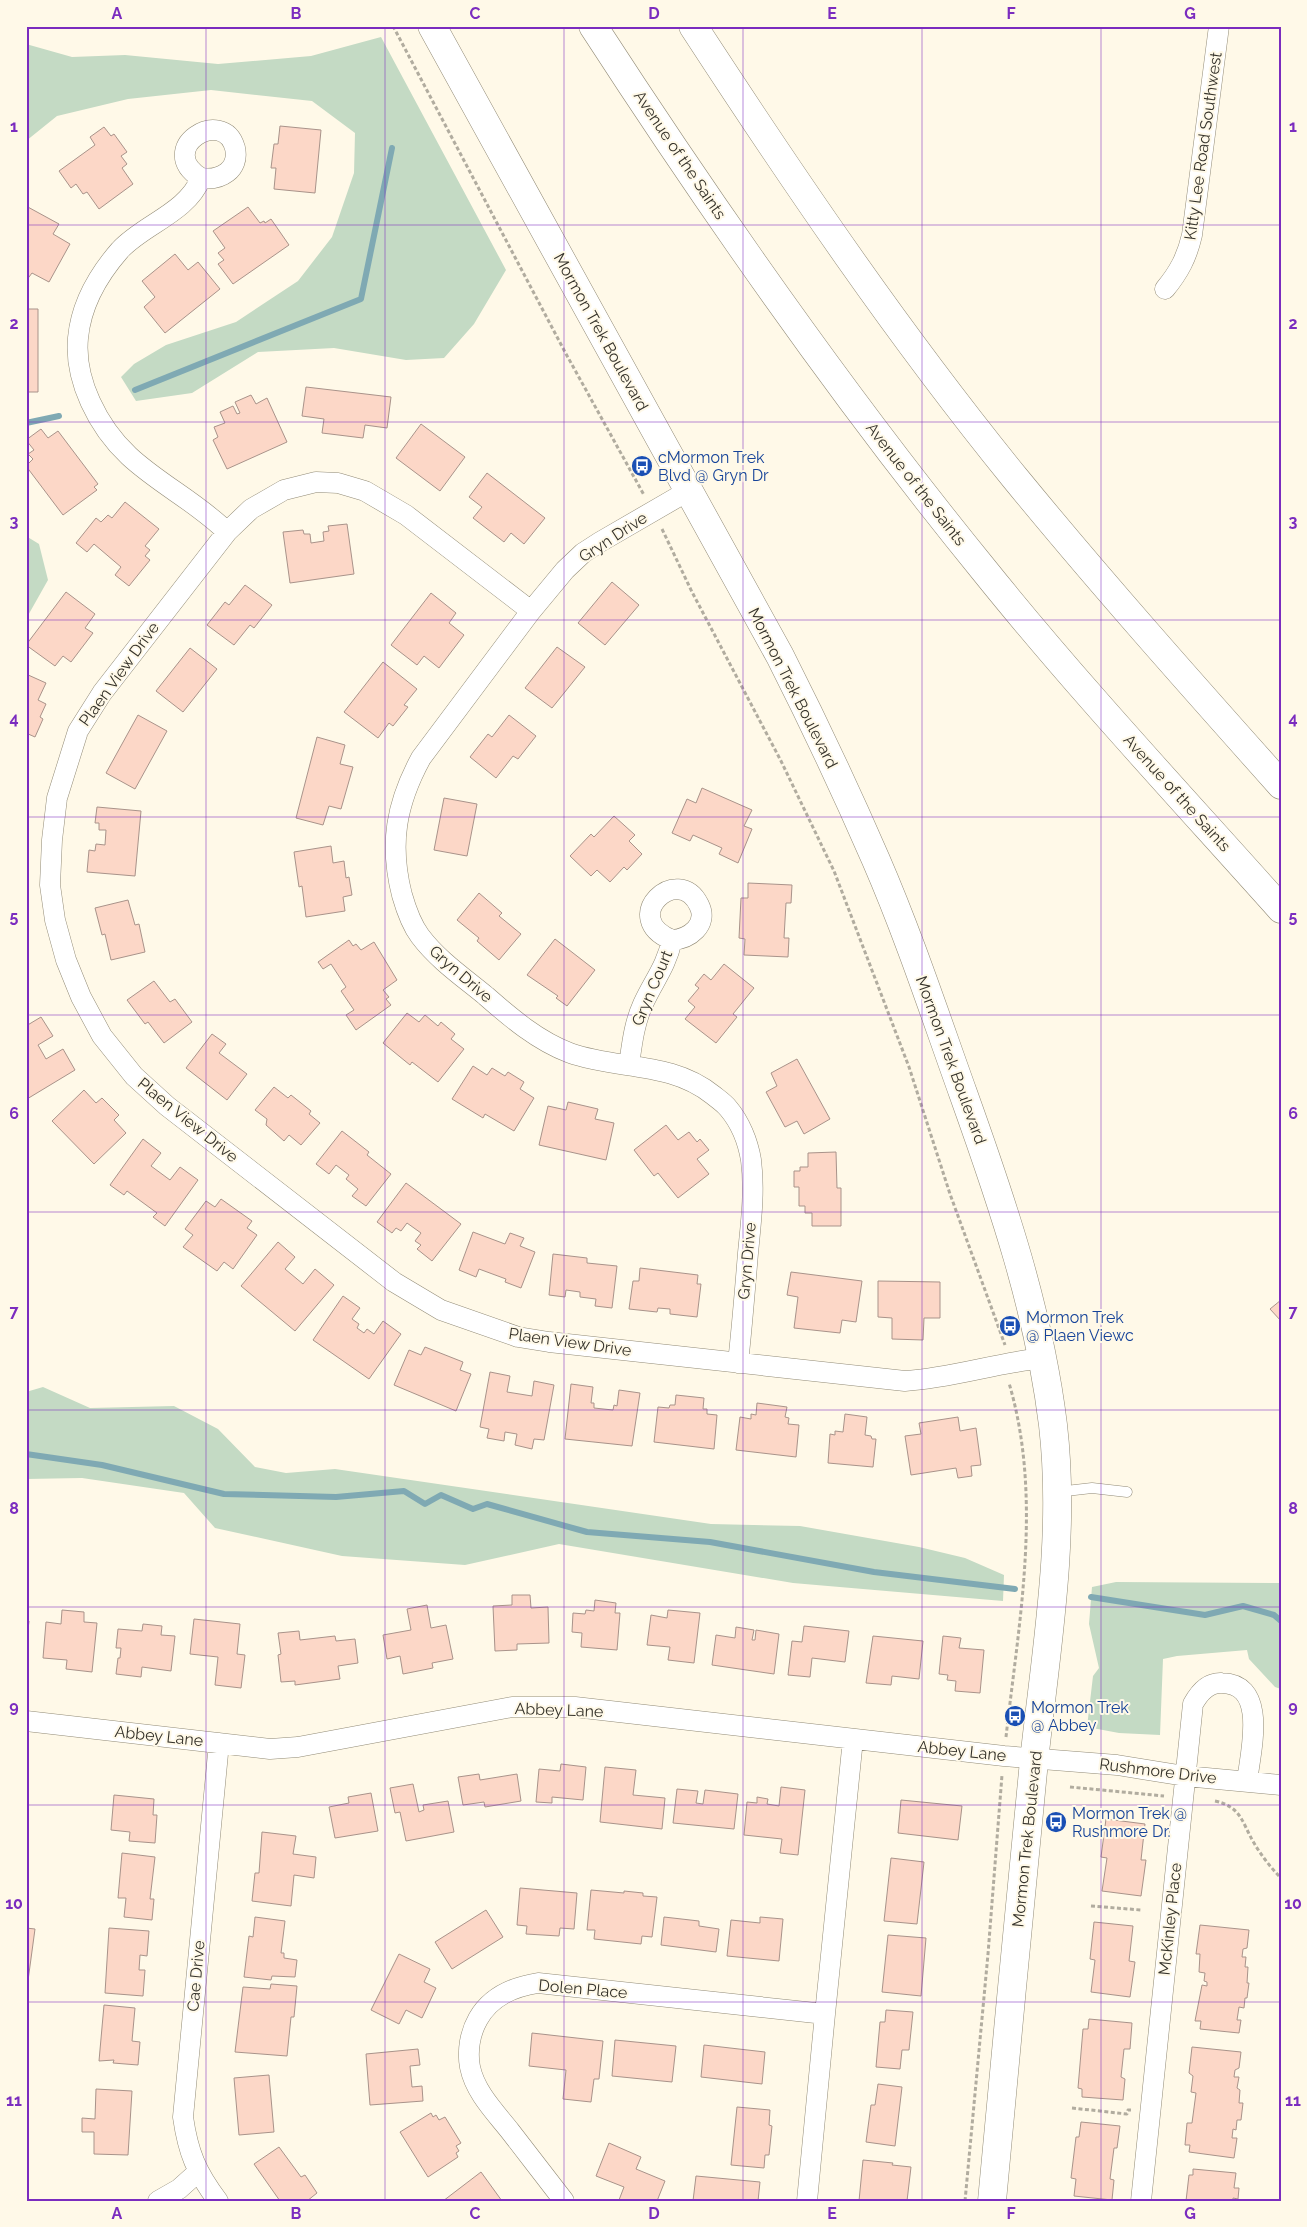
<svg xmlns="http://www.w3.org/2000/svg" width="1307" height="2227" viewBox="0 0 1307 2227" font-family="Raleway,sans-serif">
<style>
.green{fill:#c4dac4}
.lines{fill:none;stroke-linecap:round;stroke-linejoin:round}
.stream{stroke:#7fa9b3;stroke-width:6}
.building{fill:#fcd7c7;stroke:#a9938a}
.service-casing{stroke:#928b77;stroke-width:11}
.minor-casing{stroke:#928b77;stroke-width:21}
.secondary-casing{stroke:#928b77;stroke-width:29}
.motorway-casing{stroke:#928b77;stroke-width:29}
.path{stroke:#b1ac9f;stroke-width:3;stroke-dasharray:4 2.5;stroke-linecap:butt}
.service{stroke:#fff;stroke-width:10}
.minor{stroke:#fff;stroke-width:20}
.secondary{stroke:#fff;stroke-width:28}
.motorway{stroke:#fff;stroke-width:28}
.grid{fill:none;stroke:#7b2cbf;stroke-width:1;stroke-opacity:0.55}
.labels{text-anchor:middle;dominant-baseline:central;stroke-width:4;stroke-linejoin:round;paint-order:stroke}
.street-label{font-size:16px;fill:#35322a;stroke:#fff9e8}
.transit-label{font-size:16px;fill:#164399;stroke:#fff9e8;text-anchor:start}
.neatline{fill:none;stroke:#7b2cbf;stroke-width:2}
.grid-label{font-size:16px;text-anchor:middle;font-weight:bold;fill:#7b2cbf}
</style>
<rect width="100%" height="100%" fill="#fff9e8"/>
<path class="green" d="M381,37L506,270L474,324L444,358L406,360L334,348L258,352L192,393L136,401L121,377L134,364L166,345L236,322L298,281L332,237L354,173L355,133L312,101L211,90L128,99L57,116L26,141V44L72,57L125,55L218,64L311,56Z
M26,536L39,544L48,580L26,619Z
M43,1387L90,1408L174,1406L218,1429L255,1467L286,1473L335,1469L711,1524L800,1526L919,1547L965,1558L1004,1575L1003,1601L793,1583L559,1544L465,1565L342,1556L215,1528L184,1493L82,1478L26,1479V1392Z
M1116,1582L1281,1583V1689L1275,1687L1249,1659L1247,1650L1177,1656L1163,1659L1160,1735L1119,1733L1087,1727L1093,1676L1099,1668L1089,1624L1092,1587Z"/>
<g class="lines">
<path class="stream" d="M135,390L361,299L392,148
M26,423L59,416
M26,1454L102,1465L224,1494L336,1497L404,1491L425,1504L441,1495L473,1509L487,1504L587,1532L710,1542L874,1572L1015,1589
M1091,1597L1205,1615L1243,1606L1274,1615L1281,1621"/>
</g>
<path class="building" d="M280,126L321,130L315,193L274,189L276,168H271L274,144H278Z
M104,127L111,136L114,134L127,152L121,156L127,164L122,168L133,184L99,209L87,192L83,194L76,184L71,188L59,171L95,145L90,137Z
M26,206L59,224L53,234L70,244L49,282L32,273L26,281Z
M248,207L260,223L264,221L265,223L271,219L289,245L233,284L218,264L224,260L218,253L225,248L213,231Z
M175,254L188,270L198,262L220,289L165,333L144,307L155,297L142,281Z
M26,303L28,309H38V392H26Z
M306,387L391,397L387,428L365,425L363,438L322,433L324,419L302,416Z
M251,395L256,404L267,398L287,442L227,469L213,440L218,437L214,427L225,423L220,412L233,406L237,414L240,413L235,402Z
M421,424L465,457L440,491L396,458Z
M41,429L48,438L58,431L98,484L94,487L97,490L63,515L26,466L33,459L28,454L34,450L26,440Z
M487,473L545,518L524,544L511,533L504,542L473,518L482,507L469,497Z
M125,502L159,529L145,546L150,550L145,556L150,560L129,586L115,575L121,567L94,544L87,552L76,543L96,518L101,522L108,515L112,518Z
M347,524L354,574L290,583L283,532L303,530L304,534H310L311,543L324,541L323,532L329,531L328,526Z
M612,582L639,605L605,645L578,623Z
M245,585L272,605L254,628L250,625L234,645L207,625L225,602L229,605Z
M66,592L95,614L85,628L93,633L71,662L63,656L55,666L26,645Z
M431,593L456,613L449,623L464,635L439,668L424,656L417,665L391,645Z
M557,647L585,667L552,708L525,688Z
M190,648L217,669L183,712L156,691Z
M383,662L417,689L404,705L408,707L393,726L389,723L378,738L344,712Z
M26,674L46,683L38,700L46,704L40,717L43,719L35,737L26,733Z
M138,715L167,731L135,789L106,773Z
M509,715L536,736L518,759L513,756L496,778L470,757L488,734L492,737Z
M317,737L345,745L340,764L353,767L341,809L329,806L323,825L296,818Z
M702,788L752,810L744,826L752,829L738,863L719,854L722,848L693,835L690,841L672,833L687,799L696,803Z
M444,798L477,804L467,856L434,850Z
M97,807L141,811L135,876L87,872L89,850L95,851L96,844L105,845L106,830H99V823H95Z
M614,816L635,835L629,841L642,854L627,870L624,867L610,882L597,870L591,876L570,856L591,834L594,837Z
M331,846L333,863L344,861L346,878L349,877L352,895L343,897L345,911L306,917L302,886L299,887L294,852Z
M748,883L792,885L791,903H786L784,938H789L788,957L744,955L745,939L739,938L741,898H748Z
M479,893L502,913L499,916L521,934L499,960L477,941L479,938L457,920Z
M128,900L135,925L139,924L145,952L111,960L105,934L102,935L95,908Z
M555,939L595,970L567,1006L556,998L558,996L527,975Z
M349,940L353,946L356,944L361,950L374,942L397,980L383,990L389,997L386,999L391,1005L356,1030L346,1015L354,1010L341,991L346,987L331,964L323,969L318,962Z
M724,964L754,988L733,1014L737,1017L716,1043L685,1019L695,1007L688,1001L699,988L695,985L704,974L711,980Z
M154,981L170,1002L175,999L192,1022L164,1043L148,1022L145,1024L127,1000Z
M407,1013L419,1022L425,1015L438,1026L441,1022L455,1034L451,1039L464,1049L438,1082L412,1062L410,1065L383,1043Z
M41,1017L53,1036L38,1045L46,1059L63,1049L75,1070L27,1099L26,1026Z
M212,1034L226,1044L219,1053L247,1074L227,1100L186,1068Z
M797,1059L830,1119L804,1134L797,1121L785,1127L766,1092L777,1086L771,1073Z
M473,1066L487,1075L492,1068L505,1076L508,1072L524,1082L520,1089L534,1098L514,1131L485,1114L483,1118L452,1099Z
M274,1087L288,1098L291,1095L311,1111L309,1114L320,1123L301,1145L289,1135L284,1141L266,1125L267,1119L255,1110Z
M84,1090L96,1103L102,1098L119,1115L114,1120L126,1133L94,1164L52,1121Z
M568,1102L598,1109L595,1119L614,1123L606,1160L539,1145L548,1106L566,1110Z
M666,1125L678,1140L689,1132L697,1142L700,1139L709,1150L697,1159L709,1174L678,1198L658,1173L654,1176L634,1150Z
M342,1131L369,1152L367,1155L391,1174L366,1206L352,1196L358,1189L346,1179L349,1175L336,1165L329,1174L316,1164Z
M143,1139L161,1153L151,1166L170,1180L180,1167L198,1180L165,1226L153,1217L157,1213L127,1191L124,1195L110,1185Z
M836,1152L837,1188H841V1226H812V1213H805V1206H799V1187H794V1171H800V1167H808V1153Z
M406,1183L461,1224L432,1261L417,1249L421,1245L415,1241L421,1233L407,1223L401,1231L396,1228L392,1233L377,1222Z
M221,1199L252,1221L247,1228L257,1235L233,1269L224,1262L217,1271L183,1247L193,1235L185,1229L206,1201L215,1207Z
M473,1232L505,1244L510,1233L524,1238L520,1246L535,1252L521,1288L505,1282L506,1279L479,1269L476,1277L459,1270Z
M278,1242L295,1257L285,1269L303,1284L315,1269L334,1285L295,1331L241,1286Z
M553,1254L587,1258V1263L617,1266L612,1308L595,1306L596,1299L580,1297V1292L566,1290L565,1297L549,1295Z
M640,1268L698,1275L697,1284H701L697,1317L670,1314V1309L658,1308L657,1312L629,1309L633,1281H639Z
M791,1272L862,1281L856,1322L842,1320L840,1333L794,1328L798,1297L787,1295Z
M878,1281L940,1282V1318H924L923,1340L892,1339V1318L878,1317Z
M343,1296L360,1308L352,1319L359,1324L357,1328L364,1333L367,1329L374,1334L383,1321L401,1334L369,1379L313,1340Z
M1281,1300V1321L1270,1309Z
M425,1347L463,1362L460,1370L471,1374L456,1411L394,1385L409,1350L421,1355Z
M490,1372L510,1376L507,1392L532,1396L534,1381L554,1385L544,1440L534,1439L532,1449L515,1445L517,1434L505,1432L504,1441L487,1438L489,1429L480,1427Z
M571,1384L593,1387L591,1403H594V1408L613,1410L614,1405L617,1406L619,1390L640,1393L632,1446L565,1439Z
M676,1395L704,1398L703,1409H707V1414L717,1415L714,1449L654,1442L658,1407L669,1408L670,1405H675Z
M757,1403L787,1407L785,1417L789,1418L788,1424L799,1425L796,1457L736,1450L740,1417L751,1419V1414L756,1415Z
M845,1414L867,1417L865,1435L871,1436L872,1439H876L873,1467L828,1463L830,1434L835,1435V1431L843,1432Z
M958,1417L960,1431L976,1428L981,1465L971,1466L972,1476L958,1478L956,1468L911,1475L905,1436L921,1434L919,1423Z
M512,1595H530L531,1608L548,1607L549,1643L517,1644V1650L495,1651L493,1606L512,1605Z
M595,1600L616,1603L615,1613H620L617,1650L581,1647L582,1633L572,1632L573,1613L585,1614L586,1610L594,1611Z
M427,1605L431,1628L446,1625L453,1659L432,1663L433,1668L403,1674L400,1656L387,1659L383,1635L411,1630L407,1609Z
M62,1610L84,1612V1622L97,1623L92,1672L66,1669L67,1660L43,1658L46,1622L61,1624Z
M668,1610L700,1613L694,1663L668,1660L670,1647L647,1645L651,1615L667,1618Z
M194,1619L240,1624L237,1654L245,1655L241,1688L215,1685L218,1657L190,1654Z
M26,1621H29L26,1646Z
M143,1624L162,1626L161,1635L175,1636L171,1671L142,1667L141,1677L116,1674L118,1658H120L121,1648H116L118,1629L142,1631Z
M804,1626L849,1631L845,1662L812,1658L810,1677L788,1675L792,1641L802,1642Z
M736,1627L754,1630L752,1640H755L756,1630L779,1634L774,1674L712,1665L716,1635L735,1638Z
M299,1631L300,1640L335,1636L336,1641L355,1639L358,1663L338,1666L340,1679L295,1685V1681L281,1682L278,1655L281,1654L278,1633Z
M873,1636L923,1641L919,1679L892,1676L891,1685L866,1683Z
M943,1636L961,1638L959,1648L984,1650L980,1693L955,1691L956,1681L947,1680L948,1675L939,1674Z
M561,1764L586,1767L583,1800L552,1797V1803L536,1802L539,1769L560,1771Z
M605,1767L636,1770L633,1795L665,1798L662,1829L600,1822Z
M479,1774L480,1780L517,1774L521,1801L485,1807L484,1802L463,1805L458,1777Z
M413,1784L419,1812L424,1810L423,1805L448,1801L454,1832L406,1841L400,1812L395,1813L390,1788Z
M781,1787L805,1790L798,1855L780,1853L782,1839L744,1835L747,1802L757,1803V1797L768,1799L767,1804L779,1806Z
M677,1789L698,1791L696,1803L703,1804L705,1790L738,1794L734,1829L673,1823Z
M371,1793L378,1831L335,1838L329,1807L349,1803L348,1797Z
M114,1795L154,1799L153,1815H157L155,1843L129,1841L130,1832L111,1830Z
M901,1800L962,1806L958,1840L898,1833Z
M1106,1819L1145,1824L1141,1860H1146L1141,1896L1102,1891L1107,1858L1101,1857Z
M262,1832L296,1836L293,1854L316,1857L314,1878L294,1875L291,1906L252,1901L255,1873H259Z
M122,1853L155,1857L150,1899H154L152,1920L124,1917L126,1898H118Z
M891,1858L924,1862L917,1924L884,1921Z
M520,1888L577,1893L574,1929L560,1928L559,1936L526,1934L527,1926L517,1925Z
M591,1890L624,1893V1891L643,1893V1896L657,1897L652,1937L642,1936L641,1944L594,1939L595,1930H587Z
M486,1910L503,1937L452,1969L435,1942Z
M255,1917L285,1921L281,1953H284V1958L297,1960L295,1977L272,1976L271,1980L244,1977L249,1936L253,1937Z
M664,1917L699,1921V1926L719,1929L716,1952L661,1945Z
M760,1917L783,1919L779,1961L727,1956L731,1920L760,1923Z
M1094,1922L1133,1926L1129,1961L1135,1962L1130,1997L1091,1992L1095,1960L1090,1959Z
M1200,1925L1249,1930L1247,1948L1243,1949L1242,1957H1246L1245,1967H1248L1247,1983H1249L1247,1998H1245L1244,2008L1239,2007L1237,2020H1241L1239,2033L1200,2029L1201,2021H1195L1202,1985L1207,1986V1982L1204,1981L1205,1973L1199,1972L1200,1954H1196Z
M26,1928L35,1929L27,1988H26Z
M109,1928L149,1931L147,1956L140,1955L139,1970H145L143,1996L105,1993Z
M888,1935L926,1938L921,1996L882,1992Z
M399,1954L430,1969L424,1982L436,1988L422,2018L406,2010L399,2024L371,2010Z
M271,1984L297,1986L294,2017H291L287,2056L235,2052L243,1987L270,1989Z
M104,2005L135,2008L132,2041L140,2042L138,2065L113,2063L114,2060L99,2061Z
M886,2010L913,2012L909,2050H902L900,2069L876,2067L880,2022H885Z
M1089,2019L1132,2023L1130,2049H1124L1121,2077L1125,2079L1123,2100L1082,2097V2089L1078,2088L1083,2029H1088Z
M532,2033L603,2041L599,2079H594L591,2102L563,2099L566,2070L529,2066Z
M615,2040L676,2046L672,2082L612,2076Z
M704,2045L765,2052L762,2084L701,2077Z
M1192,2047L1241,2052L1239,2068L1235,2070L1234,2077H1239L1237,2088L1240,2090L1239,2103H1243L1241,2120H1237L1236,2130L1233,2129L1232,2138H1237L1234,2158L1189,2152L1190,2145H1185L1187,2123H1192L1196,2093L1191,2092L1193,2076L1189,2073Z
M418,2049L420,2065L410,2066L412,2087L422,2086L423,2101L370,2105L366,2054Z
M269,2075L274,2132L239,2135L234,2078Z
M878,2084L902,2087L895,2146L866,2142L871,2105H875Z
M96,2089L132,2091L128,2155L94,2154V2132H82V2118L95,2119Z
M737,2107L770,2110L769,2125L772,2126L769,2155H765L764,2168L731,2165Z
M431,2113L433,2117L436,2115L439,2120L445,2117L461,2143L456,2146L459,2151L456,2153L458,2157L428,2177L400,2132Z
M1081,2122L1120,2126L1117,2148H1114L1110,2179L1114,2180L1112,2200L1074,2196L1076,2179L1071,2178L1076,2137H1079Z
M609,2143L641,2157L636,2169L665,2181L657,2201L619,2200L624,2187L596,2176Z
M279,2147L301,2177L305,2175L317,2193L307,2201H280L254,2164Z
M863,2160L893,2163L892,2165L911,2167L907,2201H859Z
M1193,2169L1236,2173L1234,2188H1239L1238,2199L1233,2198V2201H1186L1189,2175H1193Z
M481,2172L502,2201H443Z
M696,2176L760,2182L758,2201H693Z"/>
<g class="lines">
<g class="service-casing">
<path id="service" d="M1057,1492L1092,1488L1127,1492"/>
</g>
<g class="minor-casing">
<path id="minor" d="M201,178C220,181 240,170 235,148C223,105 154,149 201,178C187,213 144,224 120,250C99,274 81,305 78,338C74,380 98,427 129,456C159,484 198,503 227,532
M1165,289C1179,272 1187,257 1192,235L1219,26
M688,491L600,542L583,553L565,570L531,611L421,758C396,804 389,844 402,895C406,909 411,924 420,936C438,960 463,977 486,996C511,1018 538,1041 570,1053C618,1070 671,1061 713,1095C718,1099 724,1103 728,1108C740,1122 748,1142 751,1160C755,1191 751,1222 748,1253C745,1290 742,1327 738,1363
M531,611L406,515L365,491L338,483L316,482L284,490L251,509L227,532L102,693L78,731L57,798L52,840L50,885L55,920L66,960L81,997L102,1036L134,1076L167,1106L394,1282L441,1310L518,1337L549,1342L905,1381C952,1378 996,1363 1043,1358
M629,1065C632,1044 634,1024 643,1004C654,980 666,967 672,940C689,939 709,925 699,905C678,862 618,918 672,940
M26,1721L270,1749L298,1747L512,1707H575L1004,1756L1117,1765L1185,1776L1281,1785
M825,2014L853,1739
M158,2201L179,2189L198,2172
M218,2201C196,2172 188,2152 183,2117L219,1743
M564,2201C546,2178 528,2154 510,2131C495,2112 475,2092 470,2067C467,2051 470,2033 478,2019C491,1996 513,1987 538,1983L825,2014L807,2201
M1141,2201L1193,1704C1199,1693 1208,1682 1222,1683C1269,1684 1250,1753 1247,1782"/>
</g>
<g class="secondary-casing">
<path id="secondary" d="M432,26L780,656C814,723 846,791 876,860C909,936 935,1015 963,1093C1002,1202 1039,1310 1053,1425C1066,1537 1046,1650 1034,1761C1019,1908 1006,2054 992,2201"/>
</g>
<g class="motorway-casing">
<path id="motorway" d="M593,26C715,214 843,397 984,570C1078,687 1181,797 1281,909
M693,26C794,181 898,334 1015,478C1101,583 1191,684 1281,785"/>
</g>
<path class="path" d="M393,26L565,352L644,495
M662,529L692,592L781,761L834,871L909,1067L950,1194L1005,1345
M1006,1737C1019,1620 1043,1498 1009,1383
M1070,1787L1164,1796
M1215,1801C1242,1807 1242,1823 1254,1843C1261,1855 1271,1868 1281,1878
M1091,1906L1141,1910
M1072,2108L1127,2114L1128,2110H1131
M965,2201L988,1954L1002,1775"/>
<use href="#service" class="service"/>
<use href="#minor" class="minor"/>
<use href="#secondary" class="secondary"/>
<use href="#motorway" class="motorway"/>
</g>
<path class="grid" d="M206,26V2201M385,26V2201M564,26V2201M743,26V2201M922,26V2201M1101,26V2201M26,225H1281M26,422H1281M26,620H1281M26,817H1281M26,1015H1281M26,1212H1281M26,1410H1281M26,1607H1281M26,1805H1281M26,2002H1281"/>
<defs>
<g id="bus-disc" transform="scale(1.125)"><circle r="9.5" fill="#1a4fb4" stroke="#fff9e8"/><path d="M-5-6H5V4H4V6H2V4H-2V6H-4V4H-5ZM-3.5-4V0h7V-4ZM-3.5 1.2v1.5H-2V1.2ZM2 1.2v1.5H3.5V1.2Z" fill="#fff"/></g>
</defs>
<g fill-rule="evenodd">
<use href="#bus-disc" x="642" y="466"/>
<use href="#bus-disc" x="1010" y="1326"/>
<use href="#bus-disc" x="1015" y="1716"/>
<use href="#bus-disc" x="1056" y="1822"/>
</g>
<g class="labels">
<g class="street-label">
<text transform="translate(1203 146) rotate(-82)">Kitty Lee Road Southwest</text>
<text transform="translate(680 155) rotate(56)">Avenue of the Saints</text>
<text transform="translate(601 332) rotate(61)">Mormon Trek Boulevard</text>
<text transform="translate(916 484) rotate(52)">Avenue of the Saints</text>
<text transform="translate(613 537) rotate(-33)">Gryn Drive</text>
<text transform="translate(119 674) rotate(-54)">Plaen View Drive</text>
<text transform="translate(793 688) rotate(63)">Mormon Trek Boulevard</text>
<text transform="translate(1177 793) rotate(48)">Avenue of the Saints</text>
<text transform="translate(461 974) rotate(41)">Gryn Drive</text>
<text transform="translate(652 988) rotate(-67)">Gryn Court</text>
<text transform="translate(951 1060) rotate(70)">Mormon Trek Boulevard</text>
<text transform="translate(188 1120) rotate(39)">Plaen View Drive</text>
<text transform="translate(747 1261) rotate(-85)">Gryn Drive</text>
<text transform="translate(570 1342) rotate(8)">Plaen View Drive</text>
<text transform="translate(559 1710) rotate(2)">Abbey Lane</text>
<text transform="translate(159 1736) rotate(6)">Abbey Lane</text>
<text transform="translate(962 1751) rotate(6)">Abbey Lane</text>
<text transform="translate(1158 1771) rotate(7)">Rushmore Drive</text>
<text transform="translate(1027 1839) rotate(-84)">Mormon Trek Boulevard</text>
<text transform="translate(1170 1919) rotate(-84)">McKinley Place</text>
<text transform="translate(196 1976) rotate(-85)">Cae Drive</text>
<text transform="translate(583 1989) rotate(5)">Dolen Place</text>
</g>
<g class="transit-label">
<text x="658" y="457">cMormon Trek<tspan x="658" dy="18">Blvd @ Gryn Dr</tspan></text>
<text x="1026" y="1317">Mormon Trek<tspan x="1026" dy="18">@ Plaen Viewc</tspan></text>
<text x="1031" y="1707">Mormon Trek<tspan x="1031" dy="18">@ Abbey</tspan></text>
<text x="1072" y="1813">Mormon Trek @<tspan x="1072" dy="18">Rushmore Dr.</tspan></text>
</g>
</g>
<rect width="1307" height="2227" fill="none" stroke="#fff9e8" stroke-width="55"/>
<rect x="28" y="28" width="1252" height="2172" class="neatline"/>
<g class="grid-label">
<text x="117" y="19">A</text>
<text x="296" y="19">B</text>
<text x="475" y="19">C</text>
<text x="654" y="19">D</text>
<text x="832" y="19">E</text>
<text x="1011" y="19">F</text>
<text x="1190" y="19">G</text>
<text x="14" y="132">1</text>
<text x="1293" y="132">1</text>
<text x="14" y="329">2</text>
<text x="1293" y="329">2</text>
<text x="14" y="527">3</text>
<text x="1293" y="527">3</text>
<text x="14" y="724">4</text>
<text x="1293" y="724">4</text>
<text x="14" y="922">5</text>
<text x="1293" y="922">5</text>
<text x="14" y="1119">6</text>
<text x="1293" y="1119">6</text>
<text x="14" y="1317">7</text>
<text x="1293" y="1317">7</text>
<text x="14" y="1514">8</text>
<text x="1293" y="1514">8</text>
<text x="14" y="1712">9</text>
<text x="1293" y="1712">9</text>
<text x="14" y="1909">10</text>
<text x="1293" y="1909">10</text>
<text x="14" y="2106">11</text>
<text x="1293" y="2106">11</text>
<text x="117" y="2219">A</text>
<text x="296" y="2219">B</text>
<text x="475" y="2219">C</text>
<text x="654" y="2219">D</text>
<text x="832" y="2219">E</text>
<text x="1011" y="2219">F</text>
<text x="1190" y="2219">G</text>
</g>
</svg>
